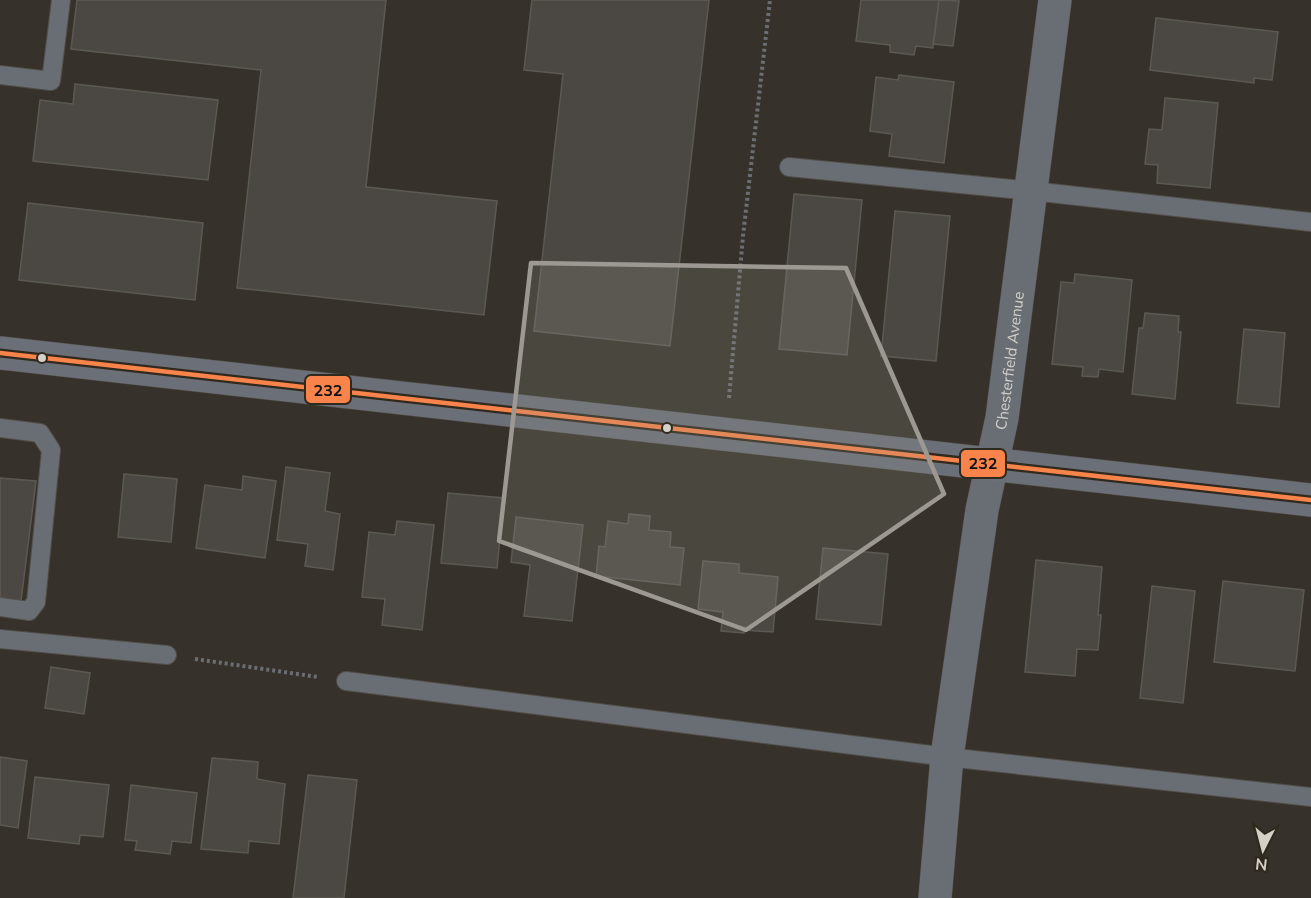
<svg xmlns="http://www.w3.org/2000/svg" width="1311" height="898" viewBox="0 0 1311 898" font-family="Mulish,sans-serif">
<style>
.building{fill:#4b4843;stroke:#5c5953;stroke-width:1.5}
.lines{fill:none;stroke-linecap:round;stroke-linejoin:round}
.lane-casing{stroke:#524e48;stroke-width:20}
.street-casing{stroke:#524e48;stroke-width:34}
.secondary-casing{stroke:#524e48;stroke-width:34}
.path{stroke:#6b6e72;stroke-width:4;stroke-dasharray:3 3;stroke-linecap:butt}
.lane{stroke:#696e75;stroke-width:18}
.street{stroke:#696e75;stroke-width:33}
.secondary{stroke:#6b6f77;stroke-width:33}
.bus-1-casing{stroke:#30291d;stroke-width:9}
.bus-1{stroke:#f8844c;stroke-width:4.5}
.marked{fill:#9d9992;fill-opacity:0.2;stroke:#9d9992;stroke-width:4.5;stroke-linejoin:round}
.bus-dot{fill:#d5d1c9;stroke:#30291d;stroke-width:2}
.labels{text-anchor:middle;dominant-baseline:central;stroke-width:5;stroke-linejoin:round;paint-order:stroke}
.street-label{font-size:15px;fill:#d5d1c9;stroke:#30291d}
.line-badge{stroke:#30291d;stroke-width:2}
.pale-badge-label{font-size:16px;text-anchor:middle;font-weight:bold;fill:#111}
</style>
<rect width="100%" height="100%" fill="#36322b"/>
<path class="building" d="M77,0H386L366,187L497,201L484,315L237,288L261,70L71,49Z
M532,0H709L670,346L534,331L563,74L524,70Z
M861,0H939L933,48L916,46L914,55L890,52V45L856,41Z
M939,0L959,1L953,46L933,44Z
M1156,18L1278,32L1272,80L1254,78V83L1150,70Z
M899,75L954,82L944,163L889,156L892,134L870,131L876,77L898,80Z
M75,84L218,100L208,180L33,161L40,100L73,104Z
M1165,98L1218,103L1210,188L1157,183L1158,165L1145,164L1149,129L1162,130Z
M794,194L862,200L847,355L779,349Z
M28,203L203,223L195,300L19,280Z
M895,211L950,216L936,361L881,356Z
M1075,274L1132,280L1123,372L1099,369L1098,377L1082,376L1083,367L1052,364L1061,282L1074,283Z
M1145,313L1179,316L1178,332H1181L1175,399L1132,394L1139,328H1143Z
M1244,329L1285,333L1279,407L1237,403Z
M286,467L330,473L325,511L340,514L333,570L305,566L308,544L277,540Z
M124,474L177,479L171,542L118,537Z
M243,476L276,481L265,558L196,548L205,485L242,490Z
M0,478L36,481L21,601L0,598Z
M448,493L504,498L497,568L441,563Z
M629,514L650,516L649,530L671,532L670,547L684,548L680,585L596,576L599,546L605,547L608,521L628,524Z
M516,517L583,525L572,621L524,616L530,565L511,562Z
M397,521L434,525L422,630L382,625L385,599L362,597L369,532L395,535Z
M823,548L888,554L881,625L816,619Z
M1036,560L1102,567L1098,615H1101L1098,650L1077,649L1075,676L1025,672Z
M703,561L739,564V573L778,577L773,632L744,630V633L721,631L723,612L698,609Z
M1223,581L1304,590L1295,671L1214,662Z
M1152,586L1195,591L1183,703L1140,698Z
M51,667L90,673L84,714L45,708Z
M0,757L27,761L18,828L0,825Z
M212,758L258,762L257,779L285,784L279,844L249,841L248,853L201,849Z
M308,775L357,780L344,898H293Z
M35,777L109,785L103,837L80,835L79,844L28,838Z
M131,785L197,793L191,843L172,841L170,854L135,850L137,841L125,840Z"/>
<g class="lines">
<g class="lane-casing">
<path id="lane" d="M0,75L51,81L61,0
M789,167L1032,191L1311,222
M0,428L40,433L51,450L36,602L29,611L0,607
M0,639L167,655
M346,681L947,757L1311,797"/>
</g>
<g class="street-casing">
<g id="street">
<path id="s1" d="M935,898L947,757L982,510L1002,418L1055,0"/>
</g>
</g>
<g class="secondary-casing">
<path id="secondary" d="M0,353L1311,500"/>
</g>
<path class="path" d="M729,398L743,236L770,0
M195,659L318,677"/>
<use href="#lane" class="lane"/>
<use href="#street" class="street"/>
<use href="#secondary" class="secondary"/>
<g class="bus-1-casing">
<path id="bus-1" d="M0,353L1311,500"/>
</g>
<use href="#bus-1" class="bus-1"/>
</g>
<path class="marked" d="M531,263L846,268L944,494L746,630L499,541Z"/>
<g class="bus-dot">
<circle cx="42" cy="358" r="5"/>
<circle cx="667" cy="428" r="5"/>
</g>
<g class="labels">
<g class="street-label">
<text stroke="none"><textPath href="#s1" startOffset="543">Chesterfield Avenue</textPath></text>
</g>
</g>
<g class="line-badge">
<rect x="305" y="375" width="46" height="29" rx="6" fill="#f8844c"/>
<rect x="960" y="449" width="46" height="29" rx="6" fill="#f8844c"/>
</g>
<g class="pale-badge-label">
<text x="328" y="396">232</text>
<text x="983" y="469">232</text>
</g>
<g transform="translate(1263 850) rotate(186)" stroke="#30291d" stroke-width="4.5" paint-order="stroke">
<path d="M0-4.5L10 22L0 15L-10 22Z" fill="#d5d1c9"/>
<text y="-9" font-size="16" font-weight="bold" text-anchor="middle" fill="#d5d1c9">N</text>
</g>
</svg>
